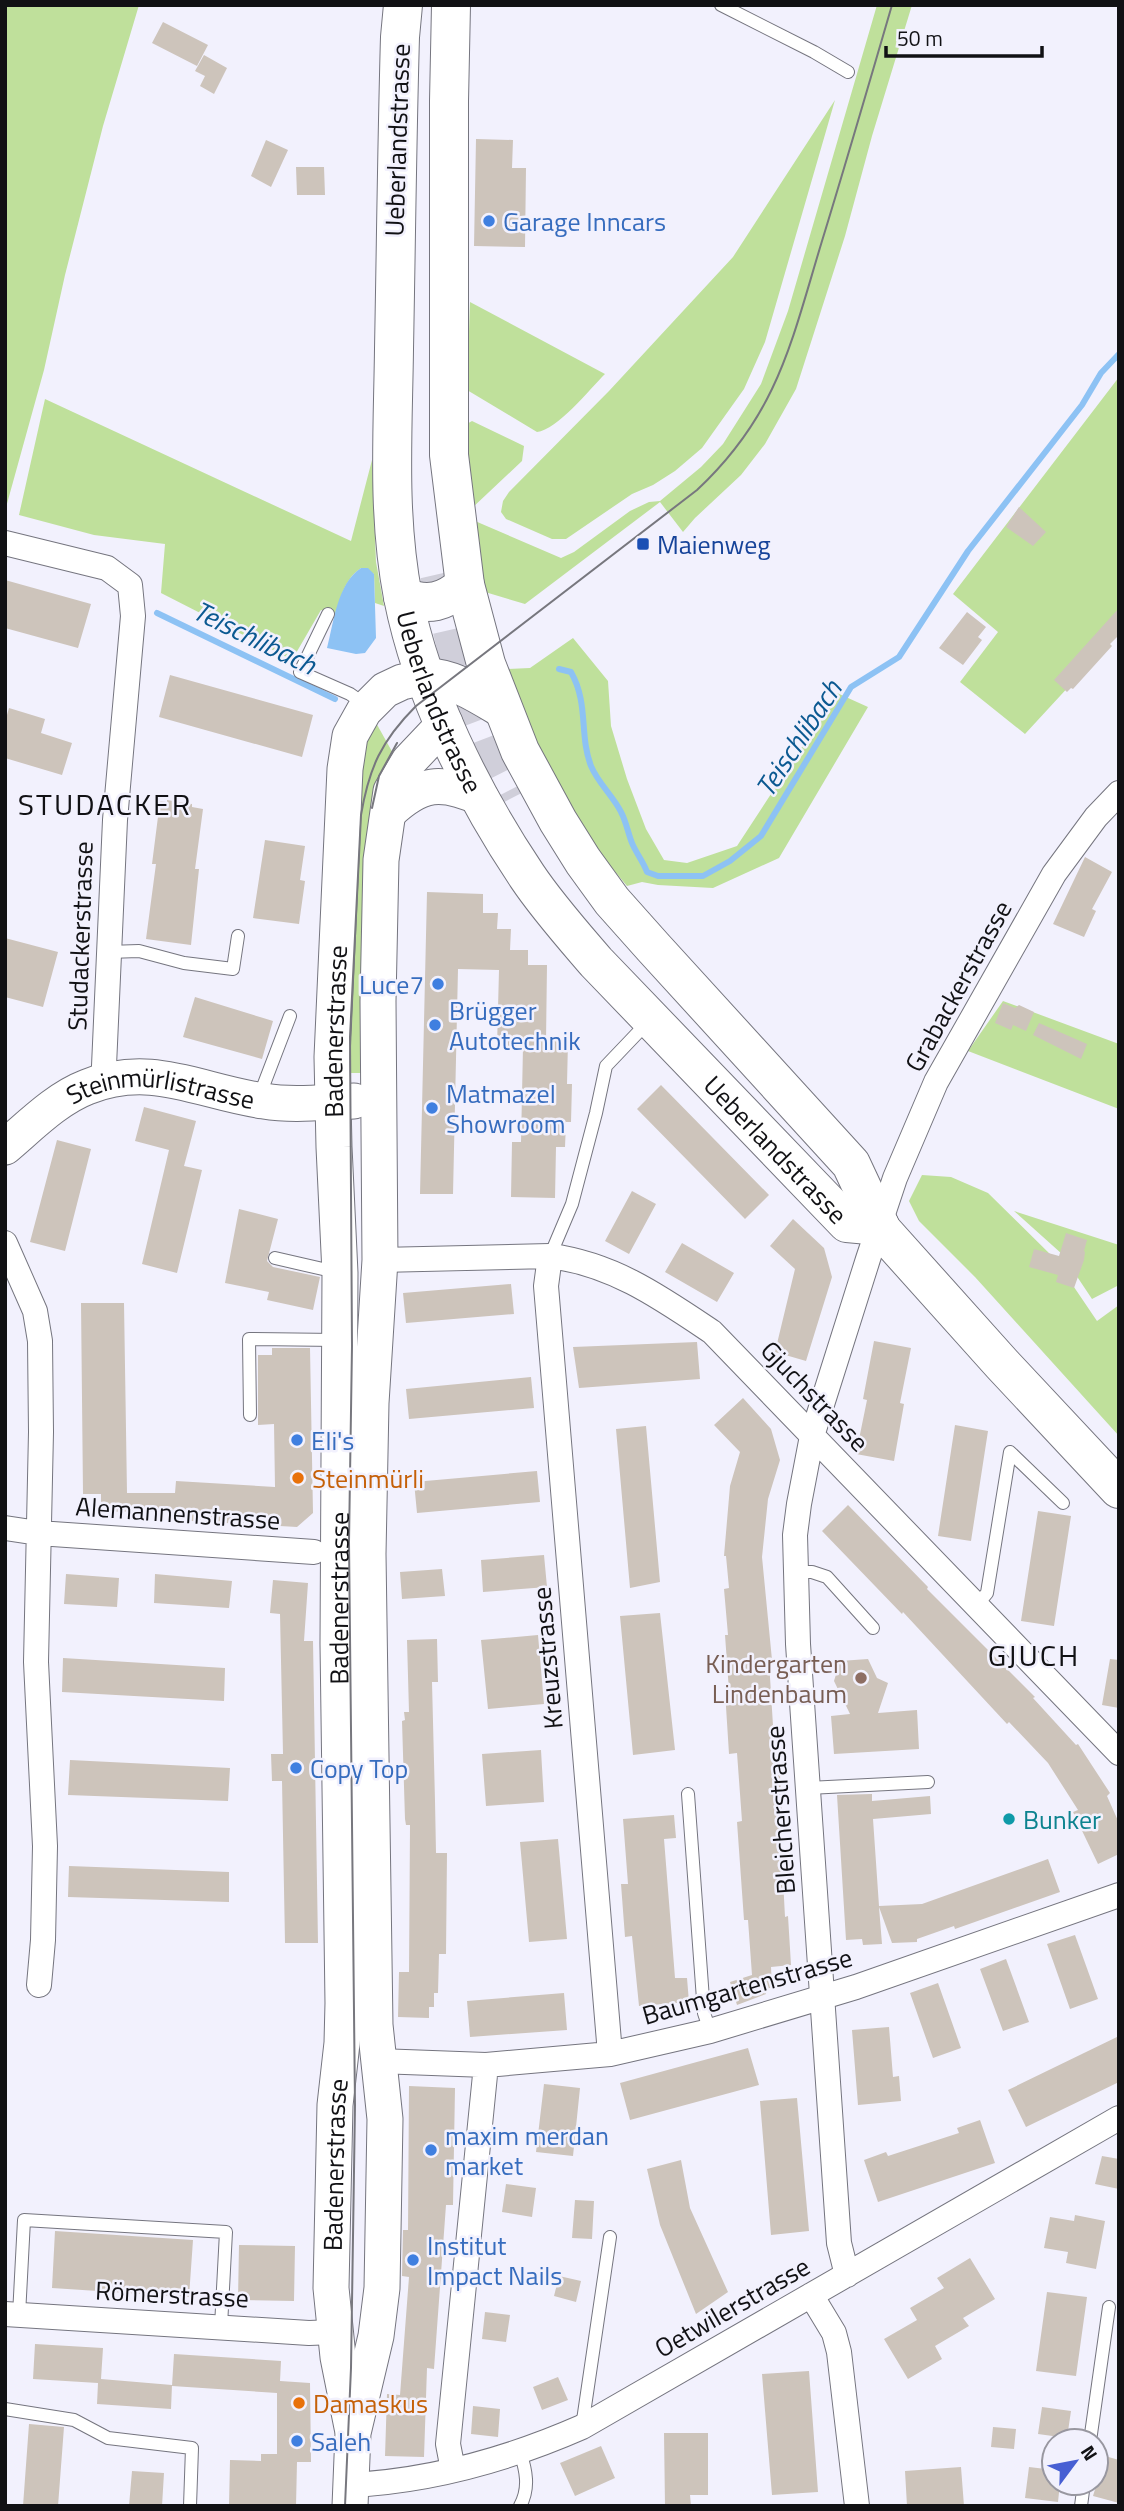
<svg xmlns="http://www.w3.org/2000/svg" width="1124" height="2511" viewBox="0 0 1124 2511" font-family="'Titillium Web',sans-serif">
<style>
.green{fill:#bfe09b}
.water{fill:#8dc2f4}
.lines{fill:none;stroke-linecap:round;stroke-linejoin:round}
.stream{stroke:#8dc2f4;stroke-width:6}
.building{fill:#cdc4bb}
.primary-tunnel{stroke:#d0cfda;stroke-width:38;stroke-dasharray:38 19;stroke-linecap:butt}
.lane-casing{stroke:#75757f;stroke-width:14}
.street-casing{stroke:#75757f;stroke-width:26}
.secondary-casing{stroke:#75757f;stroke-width:37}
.primary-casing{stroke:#75757f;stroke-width:40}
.lane{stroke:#fff;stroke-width:12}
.street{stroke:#fff;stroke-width:24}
.secondary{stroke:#fff;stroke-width:35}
.primary{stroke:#fff;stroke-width:38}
.tram{stroke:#77777e;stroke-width:2}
.shop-dot{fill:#3f7fe0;stroke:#f2f1fd;stroke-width:2.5}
.transit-dot{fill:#1a4fb4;stroke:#f2f1fd;stroke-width:2.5}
.food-dot{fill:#e8710a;stroke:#f2f1fd;stroke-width:2.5}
.education-dot{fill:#8d6e63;stroke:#f2f1fd;stroke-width:2.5}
.culture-dot{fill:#0f9aa8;stroke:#f2f1fd;stroke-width:2.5}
.labels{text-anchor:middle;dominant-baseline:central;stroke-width:5;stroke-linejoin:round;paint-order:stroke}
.street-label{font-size:26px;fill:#111114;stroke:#f2f1fd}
.shop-label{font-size:26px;fill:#366cbe;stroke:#f2f1fd;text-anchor:start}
.transit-label{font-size:26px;fill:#164399;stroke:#f2f1fd;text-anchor:start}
.food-label{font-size:26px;fill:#c56008;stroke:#f2f1fd;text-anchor:start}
.education-label{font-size:26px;fill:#785e54;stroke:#f2f1fd;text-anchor:end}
.culture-label{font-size:26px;fill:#0d838f;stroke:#f2f1fd;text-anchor:start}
.water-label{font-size:28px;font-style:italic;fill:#0b5991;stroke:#f2f1fd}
.quarter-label{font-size:30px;letter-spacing:2px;fill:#111114;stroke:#f2f1fd}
</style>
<rect width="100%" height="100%" fill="#f2f1fd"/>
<path class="green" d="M5,5H139L103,126L65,275L44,370L5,511Z
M877,5H912L872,136L845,236L796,389L765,444L741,475L695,518L683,532L660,502L525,604L485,592L475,521L561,558L574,552L630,511L649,502L660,501L701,467L723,444L761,384L788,311Z
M835,100L765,342L744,389L702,448L675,471L653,485L632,494L566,539H552L506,519L501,512L503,501L509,492L609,391L733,257Z
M470,302L605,374C590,389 557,430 537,432L467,390Z
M1119,377V632L1025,734L960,682L998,632L953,594Z
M45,399L351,541L372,460L376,562L384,606L375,603L374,574L361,568C345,579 341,596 336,614L321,610L292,660L161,593L165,544L94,535L19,515Z
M472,421L524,446L522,461L471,509L465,425Z
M573,638L608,681L611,726L627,779L646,829L664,860L687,863L737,846L837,693L868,707L779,858L713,888L658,885L642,882L627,886L592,844L540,752L506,669L530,668Z
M375,721L399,764L362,1073H344L358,758Z
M1003,1001L1119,1044V1109L968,1051Z
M922,1175L951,1177L988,1193L1055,1259L1097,1321L1119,1305V1436L975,1277L919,1221L909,1201Z
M1014,1211L1119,1245V1285L1092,1299L1062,1254Z"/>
<path class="water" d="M361,568H368L374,574L376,638L365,653L356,654L327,648C334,622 337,584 361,568Z"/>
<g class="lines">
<path class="stream" d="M157,613L335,699
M559,669L571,672C589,704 579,735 591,766C598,783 613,796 621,812C626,821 628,833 632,843C636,853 643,861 647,872L658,876H703L730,861L761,836L851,687L899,657L968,551L1082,405L1101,373L1119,354"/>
</g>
<path class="building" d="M163,22L208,45L197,66L152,43Z
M204,55L227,68L214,94L200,86L205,76L195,71Z
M476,139L513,140L512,168H526L525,247L474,246Z
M266,140L288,150L271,187L251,176Z
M296,167H324L325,195H297Z
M1019,507L1046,532L1033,546L1006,527Z
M5,580L91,604L78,648L5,628Z
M1119,608V635L1110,644L1112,646L1073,689L1071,688L1067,692L1054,680Z
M967,612L986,627L978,637L982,640L963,665L939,648Z
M170,675L313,715L302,757L159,717Z
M9,708L45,719L41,733L72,743L62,775L5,758V722Z
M167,800L192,804V807L203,809L195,869H199L191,945L146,939L156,864H152L160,801L167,802Z
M265,840L305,846L300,880L305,881L299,924L253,918Z
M1085,857L1112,872L1092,909L1096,911L1084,937L1053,924Z
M427,892L483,894V913H498L497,929H511L510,950H528V965H547L546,1041H568L567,1084H572L571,1122H566L565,1147H556L555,1198L511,1197L512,1142H521L523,1047H497L499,970L458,969L453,1194H420Z
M5,938L58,952L43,1007L5,997Z
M195,997L273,1021L262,1059L183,1037Z
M1003,1003L1015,1008L1019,1005L1034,1012L1026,1031L1013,1025L1011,1030L995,1023Z
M1039,1023L1087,1044L1081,1059L1033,1035Z
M661,1085L769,1195L745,1219L637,1109Z
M144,1107L196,1121L184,1166L202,1170L177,1273L142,1264L169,1150L135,1141Z
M57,1140L91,1149L65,1251L30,1242Z
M632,1191L656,1204L629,1254L605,1241Z
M239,1209L278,1219L267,1261L273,1267L320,1277L313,1310L267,1300L269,1292L225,1283Z
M793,1219L824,1248L832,1277L806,1361L775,1352L795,1269L770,1246Z
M1066,1233L1087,1240L1084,1251L1085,1252L1084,1260L1074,1288L1056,1282L1058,1275L1029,1267L1034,1249L1059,1256Z
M682,1243L734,1273L717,1302L665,1272Z
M511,1284L514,1314L406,1323L403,1293Z
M81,1303H124L127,1493H175L176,1481L275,1487L274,1424L258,1425V1355H272V1348H310L313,1513L297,1527L174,1520V1511L101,1512V1494H83Z
M874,1341L911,1348L900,1403L904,1404L894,1461L856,1454L867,1400L863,1399Z
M697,1342L700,1379L579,1388L573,1347Z
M531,1377L534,1408L409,1419L406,1389Z
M743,1398L771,1429L780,1460L768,1499L762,1557L772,1660L769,1661L776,1774H780L782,1822H780L785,1917L788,1916L791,1965L771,1967L772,1987L765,1990L766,1994L737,2005L730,1982L752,1975L748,1920H744L737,1822L742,1821L737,1753L729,1754L725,1691H729L725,1635H728L724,1589L729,1588L726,1556H724L730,1486L740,1452L714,1425Z
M955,1425L988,1431L971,1541L938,1536Z
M646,1426L660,1582L630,1588L616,1429Z
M537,1471L540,1502L417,1513L414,1482Z
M848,1505L928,1587L927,1589L1035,1697L1033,1698L1076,1745L1078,1744L1110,1793L1107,1796L1119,1823V1854L1098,1864L1073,1812L1078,1810L1048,1763L1009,1722L1007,1724L903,1612L902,1614L822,1531Z
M1038,1511L1071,1516L1054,1626L1021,1621Z
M544,1555L547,1587L483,1592L481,1560Z
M442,1569L445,1596L402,1599L400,1572Z
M66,1574L119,1578L117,1607L64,1604Z
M155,1574L232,1581L229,1608L154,1603Z
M273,1580L308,1583L304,1641H313L318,1943H285L282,1781H272L271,1754H283L280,1614L270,1613Z
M660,1613L675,1750L633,1755L620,1616Z
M538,1635L544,1704L488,1709L481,1640Z
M437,1639L438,1682H432L435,1801L436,1853H447L446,1954H439L438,1993H434V2007H429V2018L398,2017L399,1972H409L410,1825H406L405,1819L402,1721L405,1720L404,1712H409L407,1640Z
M63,1658L225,1668L224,1701L62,1692Z
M868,1659L877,1678L888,1683L878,1713L917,1710L919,1749L834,1754L831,1716L850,1714L834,1681L840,1661Z
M1110,1659L1119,1660V1708L1102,1705Z
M541,1750L544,1802L486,1806L482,1754Z
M70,1760L230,1768L228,1801L68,1795Z
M872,1794V1801L930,1796L931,1814L873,1819L879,1906L922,1904L1048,1859L1060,1892L955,1929L954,1926L917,1939V1942L892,1943L879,1907L882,1944L863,1945L862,1939L846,1940L837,1795Z
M674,1815L676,1838L664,1839L675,1978H687L689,2002L639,2006L632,1936L625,1937L621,1884H628L623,1819Z
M558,1839L567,1939L529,1942L520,1842Z
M69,1866L229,1872V1902L68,1897Z
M1075,1935L1098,1999L1070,2009L1047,1944Z
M1006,1959L1029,2022L1003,2031L980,1969Z
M938,1983L961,2048L933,2058L910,1993Z
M564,1993L567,2030L470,2037L467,2001Z
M889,2027L893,2077L899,2076L901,2101L858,2105L852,2030Z
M1119,2036V2082L1026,2127L1008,2090Z
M748,2048L759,2085L630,2120L620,2083Z
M544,2084L580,2088L573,2156L536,2152Z
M409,2086L455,2088L453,2205H446L434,2369L427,2368L424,2457L385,2456L387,2394L400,2395L409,2277L402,2276L403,2230H408Z
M797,2098L809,2231L771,2235L760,2101Z
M980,2120L995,2163L878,2202L864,2160L886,2152L888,2156L959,2133L957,2128Z
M1102,2156L1119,2159V2189L1095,2184Z
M681,2160L690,2208L728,2292L696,2314L660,2225L647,2169Z
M506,2184L536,2188L532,2217L502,2212Z
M575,2200L594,2201L592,2239L572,2238Z
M1075,2215L1105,2221L1096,2269L1066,2263L1068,2252L1044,2248L1050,2217L1074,2221Z
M55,2231L193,2240L189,2297L52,2288Z
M239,2245L295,2246L294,2301L238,2300Z
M970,2258L995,2299L963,2318L969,2326L935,2346L942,2359L908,2379L884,2339L917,2320L910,2308L944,2288L937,2278Z
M559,2276L581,2281L576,2302L554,2296Z
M1047,2292L1087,2297L1076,2376L1036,2371Z
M485,2312L510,2315L506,2342L482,2339Z
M35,2344L103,2348L101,2379L172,2385L171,2409L97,2404L98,2383L33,2379Z
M174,2354L281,2361L280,2381L310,2383L311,2462H297L296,2506H229L230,2460L261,2461V2454H277V2393L172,2386Z
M809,2371L818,2492L772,2495L762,2374Z
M558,2377L568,2400L542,2410L533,2387Z
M473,2406L500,2409L498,2437L471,2434Z
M1042,2407L1071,2411L1067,2438L1038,2434Z
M29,2424L64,2427L58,2506H23Z
M993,2427L1016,2429L1014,2449L991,2447Z
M664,2433H708V2495H690L691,2506H665Z
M601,2446L615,2478L575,2496L560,2463Z
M1105,2456L1119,2460V2503L1093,2496Z
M961,2467L964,2506H907L905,2471Z
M1029,2467L1054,2470V2483H1060L1058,2502L1025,2498Z
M132,2471L164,2473L162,2506H129Z"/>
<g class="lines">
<path class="primary-tunnel" d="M439,574L459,661L492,749L516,796"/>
<g class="lane-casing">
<path id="lane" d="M721,5L814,52L848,72
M328,614L300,672L350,694L367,706
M108,952L139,951L184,963L233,969L238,936
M259,1097L290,1016
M550,1256L572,1204L596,1113L606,1066L647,1023
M275,1258L336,1272
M250,1415L249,1339L337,1340
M795,1572H812L827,1577L873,1628
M976,1606L987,1593L1010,1452L1063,1503
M808,1788L928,1782
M688,1794L704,2013L710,2031
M19,2315L24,2220L226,2232L221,2326
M5,2409L74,2420L108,2438L192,2448L190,2506
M582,2427L610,2237
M1090,2441L1109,2307
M520,2506C530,2488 526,2470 520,2452
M1081,2506L1084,2483"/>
</g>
<g class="street-casing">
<path id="street" d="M5,543L107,568L130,585L133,616L115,820L104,1066L109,1079
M5,1243L35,1311L40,1341L41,1432L36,1662L45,1846L43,1940L39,1985
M550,1256L546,1286L610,2054
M380,1260L550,1256C613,1264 660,1297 712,1332L1119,1753
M5,1528L38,1533L314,1552
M378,2061L486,2065L610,2054L710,2031L856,1987L1119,1895
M847,2275L839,2243L798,1644L795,1535L799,1504L812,1436L868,1259L895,1178L936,1082L1054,874L1096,817L1119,793
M811,2295L834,2333L839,2352L857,2506
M5,2314L309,2333L334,2332
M453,2470L448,2444L486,2065
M350,2485C430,2481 509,2459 582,2427L1119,2118"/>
</g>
<g class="secondary-casing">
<g id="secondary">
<path d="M389,812C421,782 441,780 481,798"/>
<path id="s1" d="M5,1147C30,1126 56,1099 87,1087C152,1061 200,1092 264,1101C293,1106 324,1102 354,1101"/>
<path id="s2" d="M352,2427L338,2357L331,2288L335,2105L342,2043L343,2003L338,1644L340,1273L334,1147L332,1057L345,769L350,736L364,711L385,690L402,682L425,677"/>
<path d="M350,2506L353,2433L376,2336L382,2288L385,2119L375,2025L368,1554L371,1403L380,1260L378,1001L381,860L391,791L409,761L445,723"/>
</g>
</g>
<g class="primary-casing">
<g id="primary">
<path id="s3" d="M403,5L400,37C397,141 396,245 394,349C393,431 387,515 403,597C422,693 472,794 527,876C547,906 572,934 596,962L847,1223L880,1226"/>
<path d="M451,5L449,101V455L465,585L486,664L520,751L558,821L583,861L612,901L653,947L851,1164L880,1226"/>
<path d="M403,597C429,607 444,602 465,585"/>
<path d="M425,677C454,678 478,694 503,709"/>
<path d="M863,1209L1002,1364L1119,1489"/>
</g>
</g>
<use href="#lane" class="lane"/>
<use href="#street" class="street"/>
<use href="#secondary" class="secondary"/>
<use href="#primary" class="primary"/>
<path class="tram" d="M372,808L379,776L397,743
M345,2506L351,2368L355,2105L349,1542L352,1346L350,1037L361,815C369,768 381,741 416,706L697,490C778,414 791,343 822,241C846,163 869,84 892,5"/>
</g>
<g class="shop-dot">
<circle cx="489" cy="221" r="7"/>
<circle cx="438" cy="984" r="7"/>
<circle cx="435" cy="1025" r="7"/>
<circle cx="432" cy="1108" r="7"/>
<circle cx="297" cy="1440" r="7"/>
<circle cx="296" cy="1768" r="7"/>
<circle cx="431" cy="2150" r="7"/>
<circle cx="413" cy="2260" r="7"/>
<circle cx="297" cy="2441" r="7"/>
</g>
<rect class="transit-dot" x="636" y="537" width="14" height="14" rx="3.5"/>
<g class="food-dot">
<circle cx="298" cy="1478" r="7"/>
<circle cx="299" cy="2403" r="7"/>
</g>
<circle class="education-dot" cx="861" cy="1678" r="7"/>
<circle class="culture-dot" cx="1009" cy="1819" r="7"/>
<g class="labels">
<g class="street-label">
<text transform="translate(397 140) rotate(-88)">Ueberlandstrasse</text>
<text stroke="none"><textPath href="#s3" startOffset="704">Ueberlandstrasse</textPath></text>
<text transform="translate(80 936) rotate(-88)">Studackerstrasse</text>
<text transform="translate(958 986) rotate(-61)">Grabackerstrasse</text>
<text stroke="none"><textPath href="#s2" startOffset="1398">Badenerstrasse</textPath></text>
<text stroke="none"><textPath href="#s1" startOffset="177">Steinmürlistrasse</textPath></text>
<text stroke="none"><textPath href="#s3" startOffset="1270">Ueberlandstrasse</textPath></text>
<text transform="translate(815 1396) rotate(46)">Gjuchstrasse</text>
<text transform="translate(178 1513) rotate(4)">Alemannenstrasse</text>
<text stroke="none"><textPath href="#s2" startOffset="831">Badenerstrasse</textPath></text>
<text transform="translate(547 1658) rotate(-95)">Kreuzstrasse</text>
<text transform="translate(780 1810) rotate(-94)">Bleicherstrasse</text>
<text transform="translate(747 1986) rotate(-16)">Baumgartenstrasse</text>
<text stroke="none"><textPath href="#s2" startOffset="264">Badenerstrasse</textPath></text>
<text transform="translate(172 2294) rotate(3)">Römerstrasse</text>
<text transform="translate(732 2307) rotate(-30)">Oetwilerstrasse</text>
</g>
<g class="shop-label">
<text x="503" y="221">Garage Inncars</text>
<text x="424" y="984" text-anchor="end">Luce7</text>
<text x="449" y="1010">Brügger<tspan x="449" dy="30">Autotechnik</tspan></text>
<text x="446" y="1093">Matmazel<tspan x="446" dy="30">Showroom</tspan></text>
<text x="311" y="1440">Eli's</text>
<text x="310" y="1768">Copy Top</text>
<text x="445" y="2135">maxim merdan<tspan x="445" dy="30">market</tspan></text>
<text x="427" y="2245">Institut<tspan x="427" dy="30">Impact Nails</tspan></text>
<text x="311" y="2441">Saleh</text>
</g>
<g class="transit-label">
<text x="657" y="544">Maienweg</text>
</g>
<g class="food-label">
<text x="312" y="1478">Steinmürli</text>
<text x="313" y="2403">Damaskus</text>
</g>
<g class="education-label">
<text x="847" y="1663">Kindergarten<tspan x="847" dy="30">Lindenbaum</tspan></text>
</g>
<g class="culture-label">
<text x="1023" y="1819">Bunker</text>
</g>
<g class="water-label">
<text transform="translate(255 637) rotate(26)">Teischlibach</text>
<text transform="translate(798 738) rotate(-57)">Teischlibach</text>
</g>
<g class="quarter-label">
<text x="105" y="804">STUDACKER</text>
<text x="1034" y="1655">GJUCH</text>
</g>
</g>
<rect width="1124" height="2511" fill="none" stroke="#111114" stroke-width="14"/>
<g transform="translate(1075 2462) rotate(58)"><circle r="33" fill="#f2f1fd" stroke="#9897a0" stroke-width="2"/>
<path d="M0-5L12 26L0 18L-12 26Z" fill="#475fd3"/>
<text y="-10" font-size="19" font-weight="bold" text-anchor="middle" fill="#111114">N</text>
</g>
<path d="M886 46v10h156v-10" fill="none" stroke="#111114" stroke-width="3.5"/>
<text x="897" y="46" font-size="21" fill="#111114" stroke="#f2f1fd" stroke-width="5" paint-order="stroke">50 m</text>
</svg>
